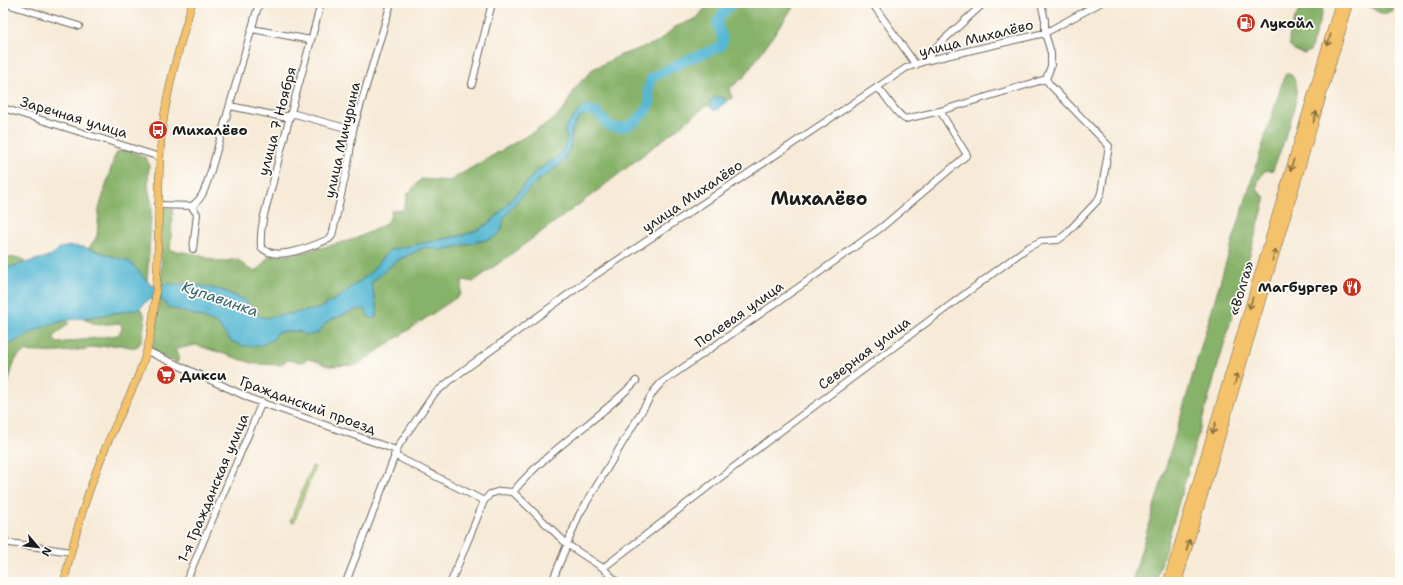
<svg xmlns="http://www.w3.org/2000/svg" width="1403" height="585" viewBox="0 0 1403 585" font-family="'Shantell Sans',sans-serif">
<style>
.green{fill:#aacf79;stroke:#63764a}
.forest{fill:#87b269;stroke:#526742}
.water{fill:#55b7d3;stroke:#386a78}
.lines{fill:none;stroke-linecap:round;stroke-linejoin:round}
.river{stroke:#55b7d3;stroke-width:10}
.minor-casing{stroke:#69645d;stroke-width:8}
.major-casing{stroke:#69645d;stroke-width:8}
.highway-casing{stroke:#69645d;stroke-width:10}
.minor{stroke:#fff;stroke-width:6}
.major{stroke:#f3c26a;stroke-width:7}
.highway{stroke:#f3c26a;stroke-width:9}
.oneway{stroke:#886f43}
.labels{text-anchor:middle;dominant-baseline:central;stroke-width:3.5;stroke-linejoin:round;paint-order:stroke}
.poi-label{font-size:14px;font-weight:bold;fill:#1c1c1c;stroke:#fdfcf7;text-anchor:start}
.street-label{font-size:14px;fill:#1c1c1c;stroke:#fdfcf7}
.water-label{font-size:15px;font-style:italic;fill:#36626e;stroke:#fdfcf7}
.district-label{font-size:18px;font-weight:bold;fill:#1c1c1c;stroke:#fdfcf7}
</style>
<rect width="100%" height="100%" fill="#fdfcf7"/>
<filter id="ink" filterUnits="userSpaceOnUse"><feTurbulence type="fractalNoise" baseFrequency=".025" numOctaves="2"/><feDisplacementMap in="SourceGraphic" scale="8" xChannelSelector="R" yChannelSelector="G"/><feConvolveMatrix kernelMatrix="1 2 1 2 8 2 1 2 1" color-interpolation-filters="sRGB"/></filter>
<filter id="wash" filterUnits="userSpaceOnUse"><feTurbulence type="fractalNoise" baseFrequency=".012" numOctaves="4" result="noise"/><feDisplacementMap in="SourceGraphic" scale="16" xChannelSelector="R" yChannelSelector="G"/><feGaussianBlur stdDeviation="0.9" result="paint"/><feColorMatrix in="noise" values="0 0 0 0 0 0 0 0 0 0 0 0 0 0 0 0 0 1.4 0 .05"/><feComposite in="paint" operator="in"/></filter>
<g filter="url(#wash)">
<rect width="100%" height="100%" fill="#f7ead7"/>
<path class="green" d="M312,466L315,467L294,522L290,521Z"/>
<path class="forest" d="M709,3H796L744,77L730,88L732,98L726,102L724,98L710,101L711,105L705,107L589,197L473,282L463,280L460,295L357,365L328,366L314,360L307,359L303,362L287,360L281,365L255,364L196,345L175,349L179,357L177,363L155,353L153,346L159,299L162,300L168,307L201,317L217,324L232,342L276,334C285,329 297,330 306,335L320,331L326,323L331,320L355,310L365,309L378,312L371,283L396,261L425,247L442,250L486,240L501,226L504,218L518,200L536,182L560,165L570,148L572,130L579,118L586,114L596,115L578,112L565,128L567,138L565,146L558,157L538,170L494,219L480,229L464,235L389,250L369,274L339,297L318,309L265,318L255,314L247,302L225,291L203,287L161,284L162,207L173,209L170,250L195,254L220,262L237,259L249,269L257,271L269,256L297,254L355,239L384,225L390,218L392,210H403L408,194L421,179L449,181L552,121L564,109L576,87L593,69L621,55L658,42L675,27L697,18Z
M1364,3H1394L1393,10L1384,14L1378,12Z
M1317,5L1321,6L1323,10L1310,51L1304,54C1299,52 1292,50 1290,46C1286,35 1295,17 1300,9Z
M1287,72C1312,82 1279,152 1273,170L1264,171L1258,181L1257,190L1265,197V201L1156,582H1132L1223,272L1284,77Z
M127,150L146,158L149,164L148,187L152,205L147,282L130,262L89,248L97,236L99,209L114,158L118,151Z
M3,257L20,258L24,260L23,264L3,269Z
M140,309C146,313 145,320 144,326C143,332 143,341 138,346C133,350 123,344 117,345C98,346 79,351 59,352C51,353 32,351 25,352C9,357 13,383 3,391V348L38,329L66,320L69,323L54,336V340L58,343L118,335L122,329V325L119,323L99,325L86,320L85,318Z"/>
<path class="water" d="M715,97L724,98L726,102L715,111L711,108L710,101Z
M588,106L598,108V114H586L579,118L572,130L570,148L565,158L560,165L536,182L518,200L504,218L501,232L493,238L442,250L425,247L396,261L371,283L378,312L375,319L369,317L365,309L355,310L331,320L326,323L320,331L313,335H306L298,331L280,332L276,334L274,339L260,346H244L232,342L217,324L201,317L168,307L162,300C149,298 147,299 140,309L57,322L38,329L3,348V269L50,256L60,248L70,246L84,247L130,262L152,286C181,281 219,285 245,301C254,306 254,316 265,318L318,309L339,297L369,274L389,250L464,235L480,229L494,219L538,170L558,157L565,146L567,138L564,131L565,128L578,112Z"/>
<g class="lines">
<path class="river" d="M586,110L597,112L609,126C627,132 642,119 650,103L648,90L651,78L687,60L720,47C727,38 719,32 717,23L722,14L733,3"/>
</g>
</g>
<g filter="url(#ink)">
<g class="lines">
<g class="minor-casing">
<path id="minor" d="M3,3L79,26
M321,3C306,61 288,119 274,178C269,199 259,224 261,247C275,263 313,246 329,239L332,236L349,159L353,130L391,3
M872,3L916,65
M252,29L311,40
M925,61L937,46L984,3
M472,84L492,3
M877,87C888,97 893,111 905,119L940,111L1046,79
M230,106L283,117L295,114L353,130
M3,108L160,157
M158,205L191,206C203,200 206,185 210,174L259,3
M191,206L197,214L193,249
M147,351L254,400L396,450
M394,455L484,501L490,494L500,491L513,492L568,545L603,568L617,582
M513,492C548,449 598,421 636,381
M3,542L71,552
M603,568L778,433L1027,248L1041,241L1058,240L1065,235L1098,200L1101,193L1109,146L1050,85L1046,79L1051,66V53L1045,33V20L1041,3
M186,582L262,402
M346,582L399,445L434,394L457,375L588,280L906,68L925,61L1045,33L1100,3
M451,582L484,501
M552,582L579,515L654,391L661,383L799,287L882,227L967,155L940,111"/>
</g>
<g class="major-casing">
<path id="major" d="M64,582C74,537 87,492 105,449C120,412 142,377 150,337C162,274 156,206 161,141C165,94 179,49 192,3"/>
</g>
<g class="highway-casing">
<path id="highway" d="M1168,582L1340,3
M1177,582L1349,3"/>
</g>
<use href="#minor" class="minor"/>
<use href="#major" class="major"/>
<use href="#highway" class="highway"/>
</g>
<defs><path id="oneway-shaft" d="M-6 0H5M1.5-3L5.5 0L1.5 3" fill="none" stroke-width="1.6" stroke-linecap="round" stroke-linejoin="round"/></defs>
<g class="oneway">
<use href="#oneway-shaft" transform="translate(1329 40) rotate(107)"/>
<use href="#oneway-shaft" transform="translate(1315 117) rotate(-73)"/>
<use href="#oneway-shaft" transform="translate(1292 165) rotate(107)"/>
<use href="#oneway-shaft" transform="translate(1274 255) rotate(-73)"/>
<use href="#oneway-shaft" transform="translate(1251 303) rotate(107)"/>
<use href="#oneway-shaft" transform="translate(1236 379) rotate(-74)"/>
<use href="#oneway-shaft" transform="translate(1214 428) rotate(107)"/>
<use href="#oneway-shaft" transform="translate(1188 545) rotate(-74)"/>
</g>
</g>
<defs>
<g id="fuel-disc" transform="scale(1)"><circle r="9.5" fill="#c8321e" stroke="#fdfcf7"/><path d="M-5.5-6h7V0h2V4h1.3V-2.5L3-4.5l.8-.8L6-3V5H2.5V1h-1V6h-7ZM-4.2-4.7v3.2H.2V-4.7Z" fill="#fff"/></g>
<g id="bus-disc" transform="scale(1)"><circle r="9.5" fill="#c8321e" stroke="#fdfcf7"/><path d="M-5-6H5V4H4V6H2V4H-2V6H-4V4H-5ZM-3.5-4V0h7V-4ZM-3.5 1.2v1.5H-2V1.2ZM2 1.2v1.5H3.5V1.2Z" fill="#fff"/></g>
<g id="restaurant-disc" transform="scale(1)"><circle r="9.5" fill="#c8321e" stroke="#fdfcf7"/><path d="M-5-6h1v4h1v-4h1v4h1v-4h1v5L-1.5 .5V6h-2V.5L-5-1ZM5-6V6H3V1.5H1.5Q1.5-4 5-6Z" fill="#fff"/></g>
<g id="supermarket-disc" transform="scale(1)"><circle r="9.5" fill="#c8321e" stroke="#fdfcf7"/><path d="M-6-5.5h2.5l.6 2H6L4.5 2H-2.5L-4.4-4H-6ZM-1.5 3.2a1.3 1.3 0 1 0 .1 0ZM3 3.2a1.3 1.3 0 1 0 .1 0Z" fill="#fff"/></g>
</defs>
<g fill-rule="evenodd">
<use href="#fuel-disc" x="1246" y="23"/>
<use href="#bus-disc" x="158" y="130"/>
<use href="#restaurant-disc" x="1352" y="287"/>
<use href="#supermarket-disc" x="166" y="375"/>
</g>
<g class="labels">
<g class="poi-label">
<text x="1260" y="23">Лукойл</text>
<text x="172" y="130">Михалёво</text>
<text x="1338" y="287" text-anchor="end">Магбургер</text>
<text x="180" y="375">Дикси</text>
</g>
<g class="street-label">
<text transform="translate(976 38) rotate(-14)">улица Михалёво</text>
<text transform="translate(74 117) rotate(17)">Заречная улица</text>
<text transform="translate(277 121) rotate(-75)">улица 7 Ноября</text>
<text transform="translate(342 140) rotate(-77)">улица Мичурина</text>
<text transform="translate(692 196) rotate(-34)">улица Михалёво</text>
<text transform="translate(1241 288) rotate(-73)">«Волга»</text>
<text transform="translate(739 314) rotate(-35)">Полевая улица</text>
<text transform="translate(864 353) rotate(-37)">Северная улица</text>
<text transform="translate(308 405) rotate(20)">Гражданский проезд</text>
<text transform="translate(213 488) rotate(-67)">1-я Гражданская улица</text>
</g>
<g class="water-label">
<text transform="translate(220 299) rotate(19)">Купавинка</text>
</g>
<g class="district-label">
<text x="819" y="199">Михалёво</text>
</g>
</g>
<rect width="1403" height="585" fill="none" stroke="#fdfcf7" stroke-width="16"/>
<g transform="translate(38 547) rotate(118)" stroke="#fdfcf7" stroke-width="3" paint-order="stroke">
<path d="M0-3L7 15L0 10L-7 15Z" fill="#1c1c1c"/>
<text y="-6" font-size="11" font-weight="bold" text-anchor="middle" fill="#1c1c1c">N</text>
</g>
</svg>
